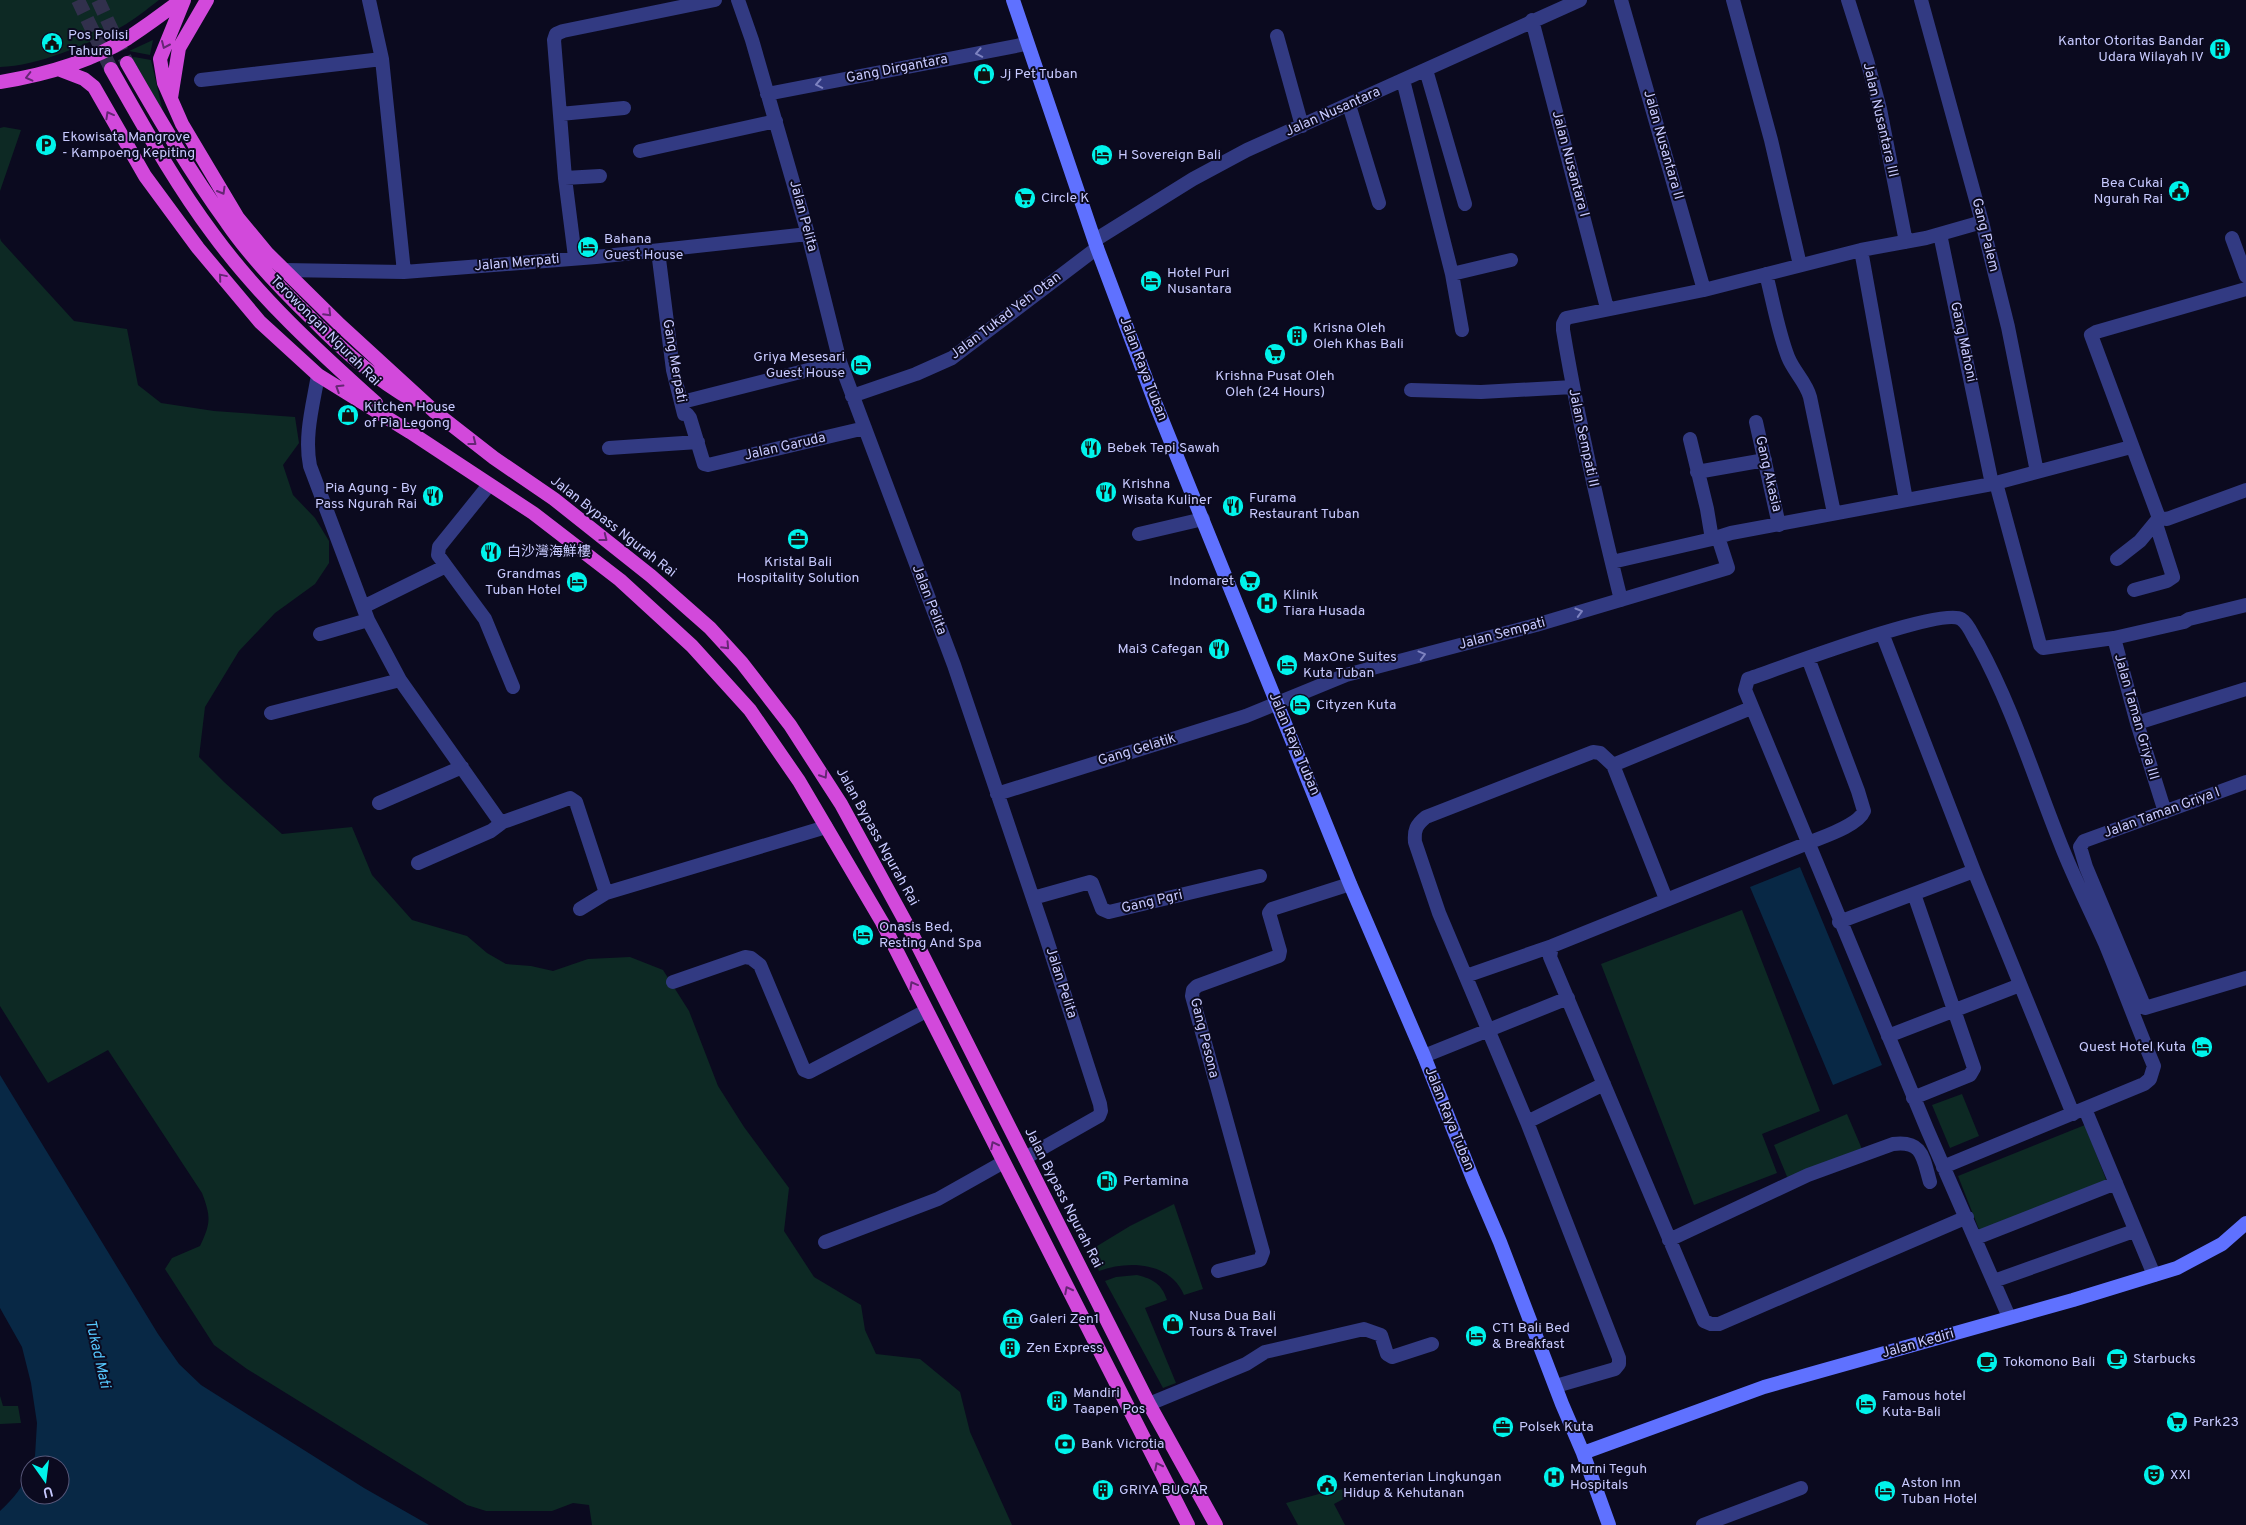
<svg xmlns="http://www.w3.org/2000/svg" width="2246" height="1525" viewBox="0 0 2246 1525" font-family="Overpass,'Noto Sans SC',sans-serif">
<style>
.green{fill:#0d2924}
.water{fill:#082845}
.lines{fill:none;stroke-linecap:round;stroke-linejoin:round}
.trunk-tunnel{stroke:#31304c;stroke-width:14;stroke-dasharray:14 7;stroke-linecap:butt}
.minor{stroke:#323a82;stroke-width:14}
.secondary{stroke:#5f71ff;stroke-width:14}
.trunk{stroke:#d249db;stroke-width:14}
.oneway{stroke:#652674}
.oneway2{stroke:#7d82c0}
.labels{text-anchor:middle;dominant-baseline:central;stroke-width:4;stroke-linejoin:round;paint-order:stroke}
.poi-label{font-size:14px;fill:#c8caff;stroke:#0b0a1f;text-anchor:start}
.street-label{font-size:14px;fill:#c8caff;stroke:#0b0a1f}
.water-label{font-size:15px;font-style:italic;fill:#56c8ff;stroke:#0b0a1f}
</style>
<rect width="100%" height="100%" fill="#0b0a1f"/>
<path class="green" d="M0,0H159C147,9 134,20 121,27C88,44 38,66 0,67Z
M153,40L150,55L129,51Z
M134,57L151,60L163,112L132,58Z
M4,127L21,130L0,191V128Z
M0,238L1,241L74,321L127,329L138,385L161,403L214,411L295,417L299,443L283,465L293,495L315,518L329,541V563L315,584L275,613L239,651L205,707L199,757L224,782L282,834L352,827L372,875L412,920L467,936L487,953L506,964L531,966L553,971L588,959L630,957L663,970L689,1011L718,1086L744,1127L789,1188L784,1231L814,1277L861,1305L865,1330L876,1354L920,1359L960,1392L970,1432L1012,1525H592L589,1505L573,1503L552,1511H486L467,1505L247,1369L214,1345L165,1269L172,1258L200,1246C211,1223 211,1217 202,1193L108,1050L48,1083L0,1006Z
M1742,910L1820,1111L1762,1134L1777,1173L1694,1205L1601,964Z
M1962,1094L1979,1136L1950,1148L1932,1105Z
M1847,1114L1862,1149L1788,1179L1774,1145Z
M2085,1125L2107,1182L1980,1232L1958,1176Z
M1174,1204L1203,1289L1184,1295C1170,1262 1129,1260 1099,1271L1089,1251L1130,1226Z
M1137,1275C1153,1279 1162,1284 1167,1300L1145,1308L1176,1383L1163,1388L1105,1281L1116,1277Z
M0,1396L3,1406H18L21,1423L0,1424Z
M1352,1488L1362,1489L1334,1504L1345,1525H1298L1286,1503L1330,1491Z"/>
<path class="water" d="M1800,867L1882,1065L1833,1085L1750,887Z
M0,1075L158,1334L179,1364L201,1385L364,1488L429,1525H0V1511C13,1499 24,1486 30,1469V1495H60V1465H31L35,1456L37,1423L31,1383L22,1347L0,1308Z"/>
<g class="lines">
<path class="trunk-tunnel" d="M78,0L111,69
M98,0L127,63"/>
<path class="minor" d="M369,0L382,59L404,272
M738,0L752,40L808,234L840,362L954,665L1045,934L1100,1104L1101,1111L1099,1116L1025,1158
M1621,0L1704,290
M1733,0L1771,140L1800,265
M1848,0L1867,60L1880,109L1906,242
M1921,0L1982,222L2008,327L2037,472
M1532,20L1607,308
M1277,36L1302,126
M1426,70L1465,204
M201,80L382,59
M1403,80L1452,274L1462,330
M767,94L1026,44
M1349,105L1379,203
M560,114L624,108
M640,151L776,121
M565,178L600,176
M1940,234L1992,484
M2232,238L2246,276
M1095,240L1193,179L1247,150L1580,0
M1861,250L1906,500
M658,251L673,370L684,414H687L690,418L704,464L708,465L865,428
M575,257L565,178L554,40L556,34L563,31L715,0
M284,270L404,272L596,257L808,234
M1452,274L1511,260
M1766,274C1773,301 1778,331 1788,357C1794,372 1806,382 1810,397L1834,513
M318,375C313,405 304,436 310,466L368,620L400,680L498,819L503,822
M1411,390L1481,392L1573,387
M852,396L916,374L952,358L1097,248
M690,400L840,362
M1756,422L1779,525
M1690,439L1707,509L1712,539L1731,533L1992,484L2131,447
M609,448L698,442
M1697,472L1765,460
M1996,483L2040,645L2043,648L2114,638L2184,622L2189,619L2246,605
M489,485L439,547L438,555L446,566L485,619L513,687
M2159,518L2091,335L2096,332L2246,289
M2159,518L2167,519L2246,490
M1139,534L1203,519
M2117,559L2140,541L2159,518
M1612,562L1712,539
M2134,590L2167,581L2173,577L2156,524
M1621,600C1599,511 1578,421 1563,330V324L1566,318L1704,290L1861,250L1926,238L1982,222
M363,607L446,566
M1882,633L1974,871L2073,1114
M320,634L368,620
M2114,638L2137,723L2165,812
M271,713L400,680
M2137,723L2246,689
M1613,765L1751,708
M2246,782L2084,841L2080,847L2086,867L2145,1008L2246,978
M997,794L1246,716L1346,675L1536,625L1728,568L1718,537
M379,803L462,767
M418,863L491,831L503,822L570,798L576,802L606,893
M606,893L826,827
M1033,898L1090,882L1092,883L1102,909L1109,912L1260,876
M580,909L606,893
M1839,922L1974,871
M1552,946L1550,957L1704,1321L1711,1324H1719L1967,1217
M1466,976L1552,946L1808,843C1822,837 1858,826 1864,811L1858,791L1808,658
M673,982L745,957L751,958L760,965L804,1070L809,1072L926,1011
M1888,1036L2020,985
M1424,1056L1568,998
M1913,1098L1970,1075L1974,1068L1914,894
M2085,1109L2154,1275
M1527,1122L1604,1084
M1943,1167L2144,1084L2150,1079L2154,1066C2137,1026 2122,984 2105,943C2091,912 2076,882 2063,850C2035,781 2014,710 1978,644C1973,637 1969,624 1961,619C1940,607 1778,669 1748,679L1745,690L1927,1129L2009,1317
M1976,1238L2116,1183
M1669,1240L1808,1175L1893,1144C1923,1140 1923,1158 1930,1182
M825,1242L938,1199L1002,1163
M1218,1271L1260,1260L1263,1252L1192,996L1193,990L1197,986L1279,956L1280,951L1269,913L1272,909L1350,884
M1994,1281L2134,1231
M1556,1386L1615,1369L1619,1364V1358L1527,1122L1439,913L1415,842C1414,830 1416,825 1426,817L1593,752L1600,753L1613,765L1666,899
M1149,1404L1246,1364L1265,1352L1364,1329L1381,1335L1387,1354L1392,1357L1432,1344
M1703,1525L1801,1488"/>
<path class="secondary" d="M1013,0L1097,248L1156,405L1350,884L1424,1056L1473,1179L1500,1242L1562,1404L1583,1453L1609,1525
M1583,1453L1764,1387L2073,1300L2177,1268L2222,1244L2246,1223"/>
<path class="trunk" d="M184,0L160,59L164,83L182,124L238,218L267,253L340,325L435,412L494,458L554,499L651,576L710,628L742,663L790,725L841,804L911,932L1149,1404L1216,1525
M127,63C158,117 190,172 227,223C251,258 282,290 312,319C342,350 375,379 412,400
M58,69L84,79L94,87L145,176L198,248L260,322L318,375L410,432L533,513L620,580L692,646L750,710L799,781L882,922L1188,1525
M111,69C143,125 174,182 213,234C259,297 318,351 376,403
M0,82C44,75 90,62 128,38C146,26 164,13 181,0
M171,98L179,48L207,0"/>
</g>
<defs><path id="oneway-chevron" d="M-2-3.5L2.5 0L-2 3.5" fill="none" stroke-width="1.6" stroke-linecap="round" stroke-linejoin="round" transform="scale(1.25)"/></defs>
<g class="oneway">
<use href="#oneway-chevron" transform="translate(165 45) rotate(114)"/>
<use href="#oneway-chevron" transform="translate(29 77) rotate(166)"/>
<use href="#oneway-chevron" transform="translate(109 115) rotate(-119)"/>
<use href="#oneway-chevron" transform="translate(222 191) rotate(60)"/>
<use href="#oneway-chevron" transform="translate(222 277) rotate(-130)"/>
<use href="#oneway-chevron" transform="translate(328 313) rotate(45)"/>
<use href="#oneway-chevron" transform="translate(339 388) rotate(-148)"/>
<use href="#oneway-chevron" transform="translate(473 442) rotate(38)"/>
<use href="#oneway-chevron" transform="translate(604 538) rotate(38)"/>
<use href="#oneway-chevron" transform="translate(726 646) rotate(47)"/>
<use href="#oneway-chevron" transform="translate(824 775) rotate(58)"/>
<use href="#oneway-chevron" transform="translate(913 985) rotate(-119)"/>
<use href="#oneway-chevron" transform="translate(994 1145) rotate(-117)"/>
<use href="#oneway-chevron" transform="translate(1068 1290) rotate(-117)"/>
<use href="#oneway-chevron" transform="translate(1158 1466) rotate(-117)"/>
</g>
<g class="oneway2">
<use href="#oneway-chevron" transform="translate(979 53) rotate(169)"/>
<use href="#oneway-chevron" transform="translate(819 84) rotate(169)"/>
<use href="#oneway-chevron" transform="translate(1579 612) rotate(-16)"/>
<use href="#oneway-chevron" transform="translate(1422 655) rotate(-15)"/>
</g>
<defs>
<g id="civic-disc" transform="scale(1.125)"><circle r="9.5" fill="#00f3eb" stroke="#0b0a1f"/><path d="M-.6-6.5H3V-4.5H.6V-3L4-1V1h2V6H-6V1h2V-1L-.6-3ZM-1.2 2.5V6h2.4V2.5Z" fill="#111"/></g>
<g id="building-disc" transform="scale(1.125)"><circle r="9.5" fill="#00f3eb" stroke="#0b0a1f"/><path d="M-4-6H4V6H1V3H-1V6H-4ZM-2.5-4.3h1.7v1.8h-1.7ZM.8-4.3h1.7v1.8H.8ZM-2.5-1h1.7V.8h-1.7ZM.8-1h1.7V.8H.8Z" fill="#111"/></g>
<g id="shop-disc" transform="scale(1.125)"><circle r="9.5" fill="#00f3eb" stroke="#0b0a1f"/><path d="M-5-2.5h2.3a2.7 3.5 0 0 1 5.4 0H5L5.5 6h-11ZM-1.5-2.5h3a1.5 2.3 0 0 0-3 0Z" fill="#111"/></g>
<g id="parking-disc" transform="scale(1.125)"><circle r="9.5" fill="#00f3eb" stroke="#0b0a1f"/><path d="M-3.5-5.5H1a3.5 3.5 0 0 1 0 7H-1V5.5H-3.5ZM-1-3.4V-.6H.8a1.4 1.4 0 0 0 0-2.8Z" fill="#111"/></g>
<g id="hotel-disc" transform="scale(1.125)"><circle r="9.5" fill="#00f3eb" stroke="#0b0a1f"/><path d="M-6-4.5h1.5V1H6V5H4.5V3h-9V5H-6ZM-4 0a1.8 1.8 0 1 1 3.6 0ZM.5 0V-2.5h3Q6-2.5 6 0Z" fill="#111"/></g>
<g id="supermarket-disc" transform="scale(1.125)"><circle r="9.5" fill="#00f3eb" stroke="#0b0a1f"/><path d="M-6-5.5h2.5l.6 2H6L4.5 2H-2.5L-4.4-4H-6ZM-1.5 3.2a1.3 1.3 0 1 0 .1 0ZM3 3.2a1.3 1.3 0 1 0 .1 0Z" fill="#111"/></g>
<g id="restaurant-disc" transform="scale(1.125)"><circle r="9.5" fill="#00f3eb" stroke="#0b0a1f"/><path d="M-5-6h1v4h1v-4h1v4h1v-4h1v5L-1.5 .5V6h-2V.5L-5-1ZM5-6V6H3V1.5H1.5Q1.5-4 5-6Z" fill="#111"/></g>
<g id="office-disc" transform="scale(1.125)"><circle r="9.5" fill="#00f3eb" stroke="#0b0a1f"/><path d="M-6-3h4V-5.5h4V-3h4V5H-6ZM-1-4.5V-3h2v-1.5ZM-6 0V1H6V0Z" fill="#111"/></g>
<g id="hospital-disc" transform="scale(1.125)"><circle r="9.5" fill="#00f3eb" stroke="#0b0a1f"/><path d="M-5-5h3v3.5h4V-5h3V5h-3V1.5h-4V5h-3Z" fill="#111"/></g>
<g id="fuel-disc" transform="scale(1.125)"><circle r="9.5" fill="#00f3eb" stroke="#0b0a1f"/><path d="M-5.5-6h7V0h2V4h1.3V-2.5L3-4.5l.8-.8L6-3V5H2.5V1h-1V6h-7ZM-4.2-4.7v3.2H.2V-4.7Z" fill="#111"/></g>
<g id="museum-disc" transform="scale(1.125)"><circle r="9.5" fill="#00f3eb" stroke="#0b0a1f"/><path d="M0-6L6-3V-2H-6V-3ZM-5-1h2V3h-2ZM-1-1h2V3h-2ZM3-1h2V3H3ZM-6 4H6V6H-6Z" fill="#111"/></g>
<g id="cafe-disc" transform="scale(1.125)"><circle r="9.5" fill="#00f3eb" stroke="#0b0a1f"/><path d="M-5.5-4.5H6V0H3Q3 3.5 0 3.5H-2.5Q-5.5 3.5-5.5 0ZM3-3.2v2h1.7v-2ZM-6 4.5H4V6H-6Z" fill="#111"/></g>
<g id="bank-disc" transform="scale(1.125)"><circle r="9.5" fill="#00f3eb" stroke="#0b0a1f"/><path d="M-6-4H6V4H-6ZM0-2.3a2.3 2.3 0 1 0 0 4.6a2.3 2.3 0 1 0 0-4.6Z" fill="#111"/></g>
<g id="theatre-disc" transform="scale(1.125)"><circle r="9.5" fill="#00f3eb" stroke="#0b0a1f"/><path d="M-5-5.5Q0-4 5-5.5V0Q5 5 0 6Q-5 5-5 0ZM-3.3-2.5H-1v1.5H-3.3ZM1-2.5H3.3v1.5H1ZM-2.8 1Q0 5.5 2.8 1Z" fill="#111"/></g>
</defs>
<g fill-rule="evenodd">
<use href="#civic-disc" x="52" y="43"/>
<use href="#building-disc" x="2220" y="49"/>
<use href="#shop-disc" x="984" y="74"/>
<use href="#parking-disc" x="46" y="145"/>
<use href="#hotel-disc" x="1102" y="155"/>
<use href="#civic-disc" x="2179" y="191"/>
<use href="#supermarket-disc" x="1025" y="198"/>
<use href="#hotel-disc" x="588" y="247"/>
<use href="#hotel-disc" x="1151" y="281"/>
<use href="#building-disc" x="1297" y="336"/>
<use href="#supermarket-disc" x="1275" y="354"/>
<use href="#hotel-disc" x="861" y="365"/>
<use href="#shop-disc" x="348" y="415"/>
<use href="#restaurant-disc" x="1091" y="448"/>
<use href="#restaurant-disc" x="1106" y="492"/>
<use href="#restaurant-disc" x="433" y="496"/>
<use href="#restaurant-disc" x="1233" y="506"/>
<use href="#office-disc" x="798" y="539"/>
<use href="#restaurant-disc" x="491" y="552"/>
<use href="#supermarket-disc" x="1250" y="581"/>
<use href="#hotel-disc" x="577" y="582"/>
<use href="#hospital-disc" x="1267" y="603"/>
<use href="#restaurant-disc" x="1219" y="649"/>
<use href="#hotel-disc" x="1287" y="665"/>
<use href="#hotel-disc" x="1300" y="705"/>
<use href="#hotel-disc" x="863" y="935"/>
<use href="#hotel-disc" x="2202" y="1047"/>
<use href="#fuel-disc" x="1107" y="1181"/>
<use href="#museum-disc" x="1013" y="1319"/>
<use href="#shop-disc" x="1173" y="1324"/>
<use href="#hotel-disc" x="1476" y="1336"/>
<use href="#building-disc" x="1010" y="1348"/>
<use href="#cafe-disc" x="2117" y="1359"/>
<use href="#cafe-disc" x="1987" y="1362"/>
<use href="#building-disc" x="1057" y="1401"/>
<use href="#hotel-disc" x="1866" y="1404"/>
<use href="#supermarket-disc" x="2177" y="1422"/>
<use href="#office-disc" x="1503" y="1427"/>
<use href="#bank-disc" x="1065" y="1444"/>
<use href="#theatre-disc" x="2154" y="1475"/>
<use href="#hospital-disc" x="1554" y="1477"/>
<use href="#civic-disc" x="1327" y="1485"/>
<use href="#building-disc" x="1103" y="1490"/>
<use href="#hotel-disc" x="1885" y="1491"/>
</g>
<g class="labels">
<g class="poi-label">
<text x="68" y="35">Pos Polisi<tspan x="68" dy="16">Tahura</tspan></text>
<text x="2204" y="41" text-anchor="end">Kantor Otoritas Bandar<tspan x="2204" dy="16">Udara Wilayah IV</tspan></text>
<text x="1000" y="74">Jj Pet Tuban</text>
<text x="62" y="137">Ekowisata Mangrove<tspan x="62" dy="16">- Kampoeng Kepiting</tspan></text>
<text x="1118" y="155">H Sovereign Bali</text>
<text x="2163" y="183" text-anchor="end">Bea Cukai<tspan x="2163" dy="16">Ngurah Rai</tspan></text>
<text x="1041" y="198">Circle K</text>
<text x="604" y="239">Bahana<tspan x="604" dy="16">Guest House</tspan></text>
<text x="1167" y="273">Hotel Puri<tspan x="1167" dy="16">Nusantara</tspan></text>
<text x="1313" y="328">Krisna Oleh<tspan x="1313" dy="16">Oleh Khas Bali</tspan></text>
<text x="845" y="357" text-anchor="end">Griya Mesesari<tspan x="845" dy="16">Guest House</tspan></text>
<text x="1275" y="376" text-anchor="middle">Krishna Pusat Oleh<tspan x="1275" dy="16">Oleh (24 Hours)</tspan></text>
<text x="364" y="407">Kitchen House<tspan x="364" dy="16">of Pia Legong</tspan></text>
<text x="1107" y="448">Bebek Tepi Sawah</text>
<text x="1122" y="484">Krishna<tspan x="1122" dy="16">Wisata Kuliner</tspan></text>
<text x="417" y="488" text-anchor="end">Pia Agung - By<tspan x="417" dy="16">Pass Ngurah Rai</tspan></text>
<text x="1249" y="498">Furama<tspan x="1249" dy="16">Restaurant Tuban</tspan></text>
<text x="507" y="552">白沙灣海鮮樓</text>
<text x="798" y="562" text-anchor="middle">Kristal Bali<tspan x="798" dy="16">Hospitality Solution</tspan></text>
<text x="561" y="574" text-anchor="end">Grandmas<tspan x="561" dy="16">Tuban Hotel</tspan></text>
<text x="1234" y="581" text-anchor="end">Indomaret</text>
<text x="1283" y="595">Klinik<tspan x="1283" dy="16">Tiara Husada</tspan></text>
<text x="1203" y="649" text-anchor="end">Mai3 Cafegan</text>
<text x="1303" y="657">MaxOne Suites<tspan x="1303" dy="16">Kuta Tuban</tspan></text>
<text x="1316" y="705">Cityzen Kuta</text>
<text x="879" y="927">Onasis Bed,<tspan x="879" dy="16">Resting And Spa</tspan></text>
<text x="2186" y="1047" text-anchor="end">Quest Hotel Kuta</text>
<text x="1123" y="1181">Pertamina</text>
<text x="1189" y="1316">Nusa Dua Bali<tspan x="1189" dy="16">Tours &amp; Travel</tspan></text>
<text x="1029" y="1319">Galeri Zen1</text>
<text x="1492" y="1328">CT1 Bali Bed<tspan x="1492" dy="16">&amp; Breakfast</tspan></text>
<text x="1026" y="1348">Zen Express</text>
<text x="2133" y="1359">Starbucks</text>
<text x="2003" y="1362">Tokomono Bali</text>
<text x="1073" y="1393">Mandiri<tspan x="1073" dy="16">Taapen Pos</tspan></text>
<text x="1882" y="1396">Famous hotel<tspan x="1882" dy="16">Kuta-Bali</tspan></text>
<text x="2193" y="1422">Park23</text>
<text x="1519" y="1427">Polsek Kuta</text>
<text x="1081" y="1444">Bank Vicrotia</text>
<text x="1570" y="1469">Murni Teguh<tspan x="1570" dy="16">Hospitals</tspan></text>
<text x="2170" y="1475">XXI</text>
<text x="1343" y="1477">Kementerian Lingkungan<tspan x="1343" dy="16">Hidup &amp; Kehutanan</tspan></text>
<text x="1901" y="1483">Aston Inn<tspan x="1901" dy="16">Tuban Hotel</tspan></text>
<text x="1119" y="1490">GRIYA BUGAR</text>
</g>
<g class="street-label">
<text transform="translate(897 69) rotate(-11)">Gang Dirgantara</text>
<text transform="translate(1333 112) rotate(-24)">Jalan Nusantara</text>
<text transform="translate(1880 120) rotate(77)">Jalan Nusantara III</text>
<text transform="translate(1663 145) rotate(74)">Jalan Nusantara II</text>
<text transform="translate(1570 164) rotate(75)">Jalan Nusantara I</text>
<text transform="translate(803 216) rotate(75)">Jalan Pelita</text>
<text transform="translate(1985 235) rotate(76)">Gang Palem</text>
<text transform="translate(517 263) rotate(-5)">Jalan Merpati</text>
<text transform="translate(1006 316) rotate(-37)">Jalan Tukad Yeh Otan</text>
<text transform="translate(325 331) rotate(45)">Terowongan Ngurah Rai</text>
<text transform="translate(1963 342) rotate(78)">Gang Mahoni</text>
<text transform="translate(674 361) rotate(80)">Gang Merpati</text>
<text transform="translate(1143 369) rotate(69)">Jalan Raya Tuban</text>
<text transform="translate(1583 438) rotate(78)">Jalan Sempati II</text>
<text transform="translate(785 447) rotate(-13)">Jalan Garuda</text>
<text transform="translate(1768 474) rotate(77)">Gang Akasia</text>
<text transform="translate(613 527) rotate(38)">Jalan Bypass Ngurah Rai</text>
<text transform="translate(929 600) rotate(69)">Jalan Pelita</text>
<text transform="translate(1502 634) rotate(-15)">Jalan Sempati</text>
<text transform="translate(2136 717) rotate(74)">Jalan Taman Griya III</text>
<text transform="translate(1294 744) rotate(67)">Jalan Raya Tuban</text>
<text transform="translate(1137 750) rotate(-17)">Gang Gelatik</text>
<text transform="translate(2162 813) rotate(-20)">Jalan Taman Griya I</text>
<text transform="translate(877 837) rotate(61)">Jalan Bypass Ngurah Rai</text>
<text transform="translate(1152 902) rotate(-13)">Gang Pgri</text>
<text transform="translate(1061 983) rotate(72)">Jalan Pelita</text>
<text transform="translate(1204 1038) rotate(76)">Gang Pesona</text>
<text transform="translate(1449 1119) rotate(68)">Jalan Raya Tuban</text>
<text transform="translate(1063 1198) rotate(63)">Jalan Bypass Ngurah Rai</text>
<text transform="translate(1918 1344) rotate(-16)">Jalan Kediri</text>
</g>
<g class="water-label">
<text transform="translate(97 1354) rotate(77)">Tukad Mati</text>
</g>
</g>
<g transform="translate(45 1480) rotate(166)"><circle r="24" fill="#0b0a1f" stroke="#575779"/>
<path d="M0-4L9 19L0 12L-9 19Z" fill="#00f3eb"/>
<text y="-8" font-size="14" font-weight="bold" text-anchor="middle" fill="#c8caff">U</text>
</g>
</svg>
